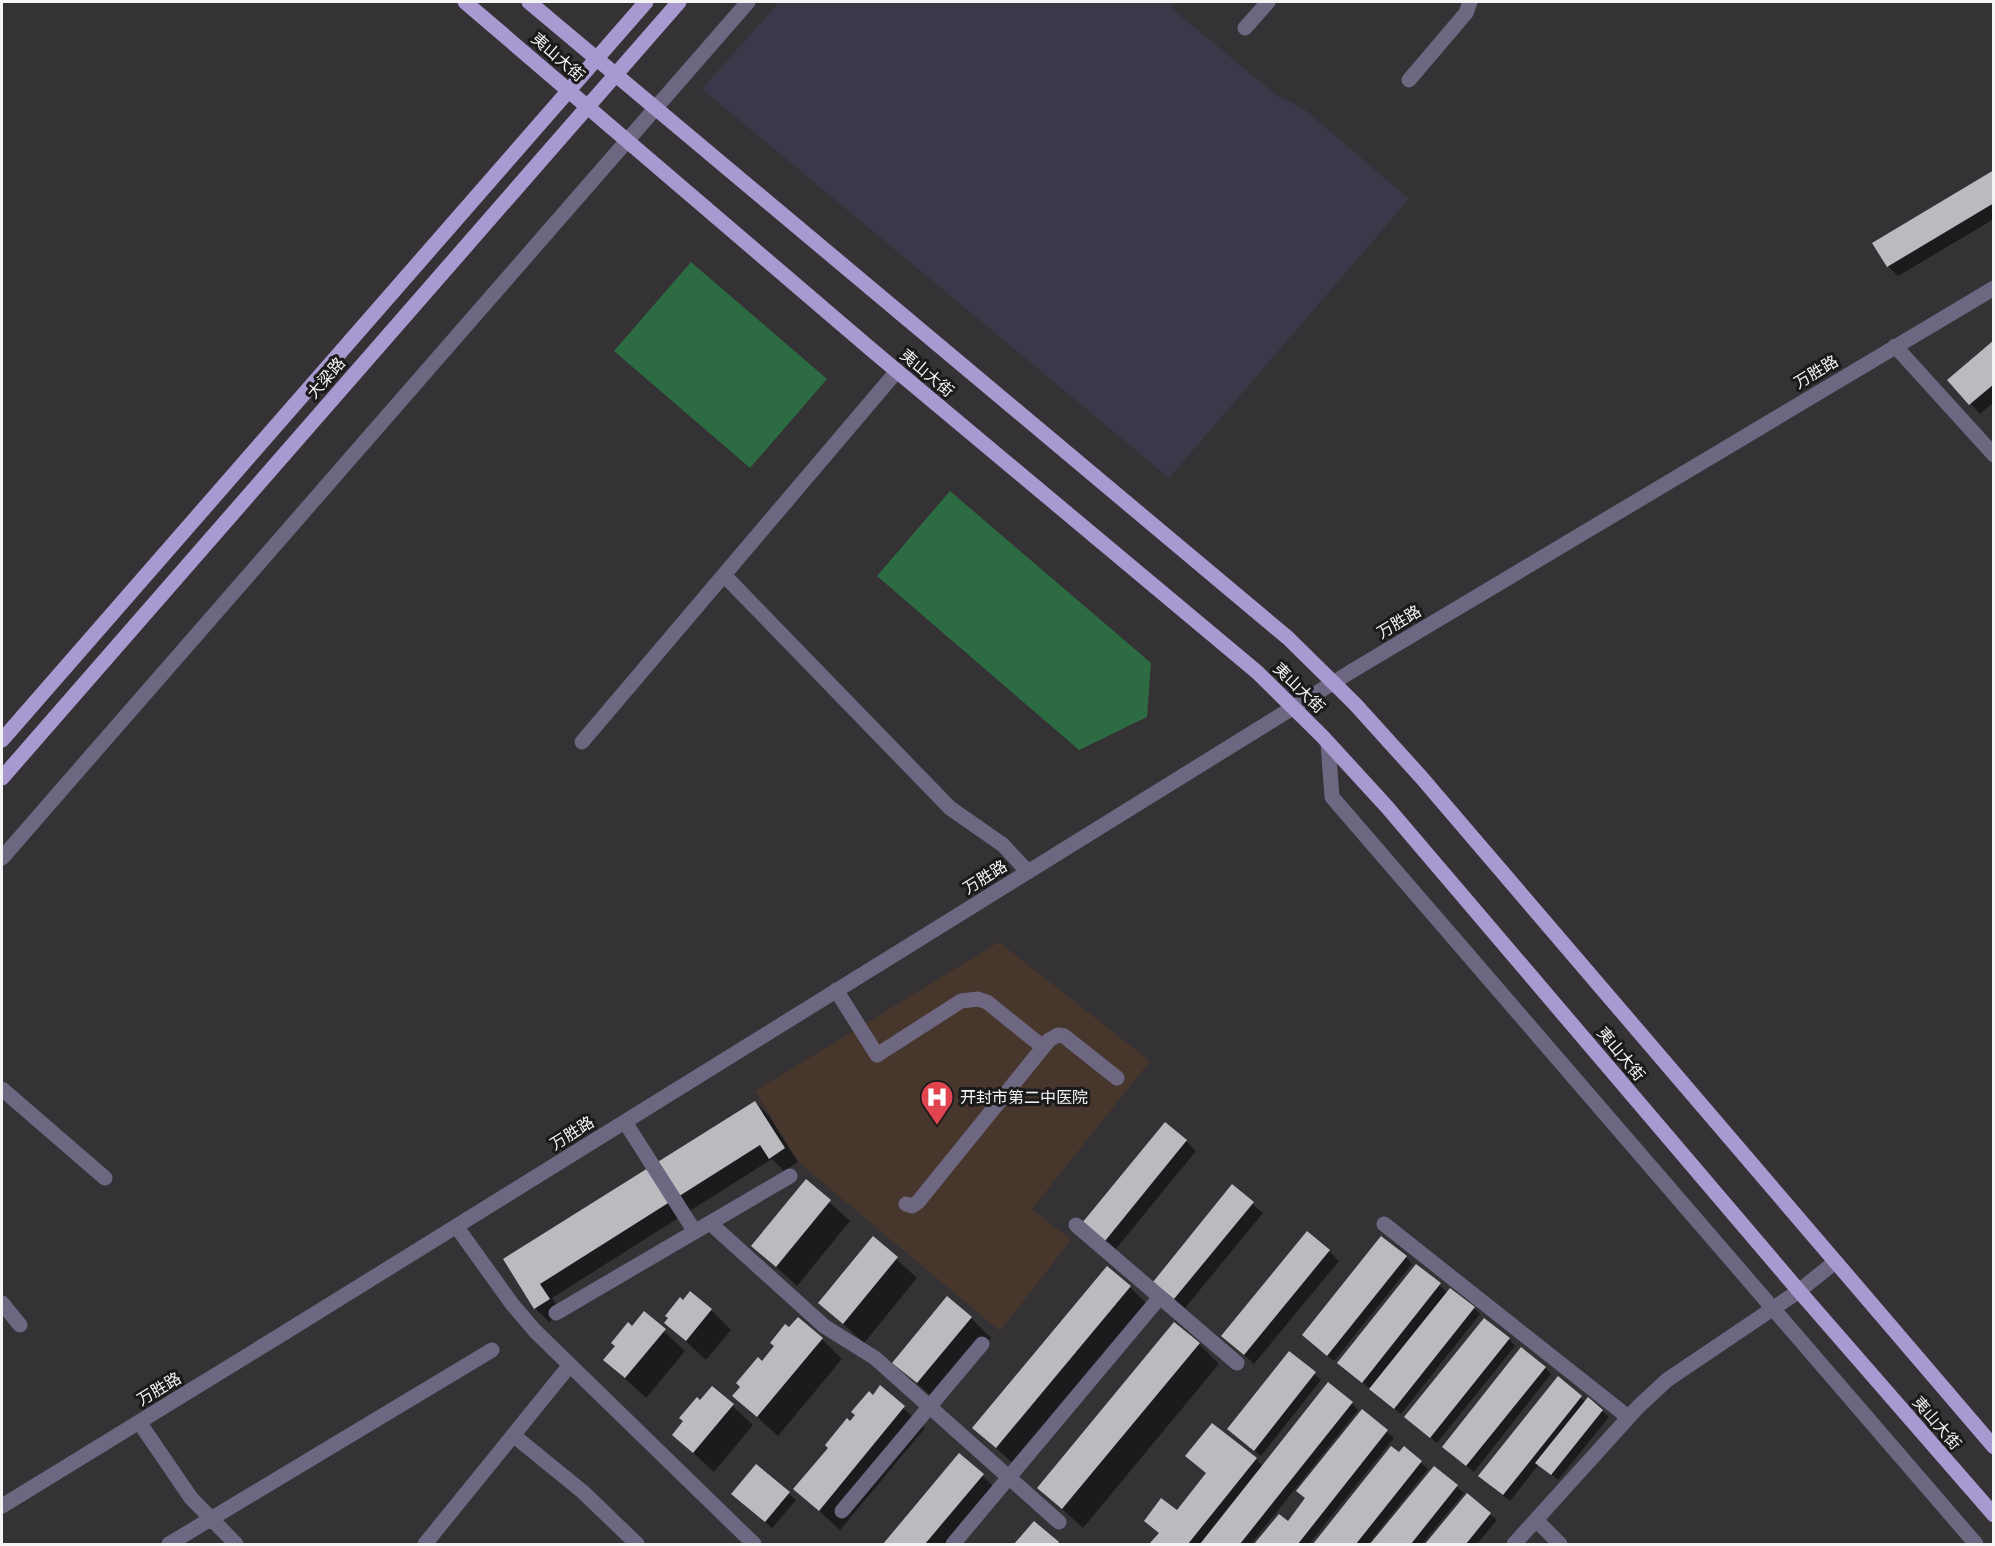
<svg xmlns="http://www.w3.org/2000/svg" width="1995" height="1546" viewBox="0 0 1995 1546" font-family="Figtree,'Noto Sans SC',sans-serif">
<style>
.commercial{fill:#3b3849}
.medical{fill:#47362c}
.green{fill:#2d6b43}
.shadow{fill:#0007}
.building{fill:#bbbabe}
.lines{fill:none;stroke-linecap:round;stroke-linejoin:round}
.minor{stroke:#6e6782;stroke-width:15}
.major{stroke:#a999d1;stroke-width:15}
.labels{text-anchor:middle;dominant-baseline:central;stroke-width:6;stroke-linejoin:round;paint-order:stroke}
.street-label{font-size:16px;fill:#f5f4f5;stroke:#1b1a1b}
.poi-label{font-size:16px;fill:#f5f4f5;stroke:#1b1a1b;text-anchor:start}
</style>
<rect width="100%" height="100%" fill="#343235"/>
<path class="commercial" d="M779,2H1174L1170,7L1275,94L1304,109L1409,199L1169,478L702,89Z"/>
<path class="medical" d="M999,942L1150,1061L1032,1209L1071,1240L1000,1331L798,1162L755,1091Z"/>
<path class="green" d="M691,262L827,379L750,468L614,351Z
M950,491L1151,663L1147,717L1079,750L877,576Z"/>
<path class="shadow" d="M1994,172V219L1898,276L1888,266Z
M1994,342V402L1980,414L1949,380Z
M755,1102L769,1116L798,1162L784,1171L772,1159L552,1298L562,1313L549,1322L535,1308L505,1260Z
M1186,1141L1196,1151L1115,1250L1094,1232Z
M806,1181L850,1221L797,1286L753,1246Z
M1232,1187L1263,1213L1185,1308L1165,1291Z
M873,1238L917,1278L864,1343L820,1303Z
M1329,1251L1339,1261L1254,1364L1223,1336Z
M1406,1257L1412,1264L1334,1361L1310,1342Z
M1417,1266L1448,1293L1474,1308L1480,1314L1401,1414L1339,1363Z
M1130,1287L1150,1307L1017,1467L974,1428Z
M711,1310L731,1330L706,1360L666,1323Z
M644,1313L685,1351L646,1398L605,1360Z
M971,1318L991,1338L938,1402L894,1363Z
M822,1339L842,1359L778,1436L734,1396L762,1363Z
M1509,1339L1515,1346L1437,1443L1413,1423Z
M1199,1344L1219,1364L1083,1528L1039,1488Z
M1289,1353L1321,1380L1261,1456L1235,1435Z
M1545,1368L1551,1374L1474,1472L1450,1453Z
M1558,1378L1586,1402L1588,1399L1609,1417L1558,1480L1539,1464L1510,1501L1486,1482Z
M880,1387L925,1428L840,1530L795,1489Z
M713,1388L753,1425L714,1472L674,1435Z
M1352,1403L1358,1410L1251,1544H1151L1177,1513L1256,1459L1263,1467Z
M1362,1411L1394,1438L1309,1544H1256L1279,1516L1288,1523L1307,1499Z
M1392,1448L1399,1454L1404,1448L1428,1469L1368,1544H1315Z
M959,1455L1003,1495L962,1544H885Z
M756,1466L796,1500L772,1528L739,1500Z
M1434,1468L1464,1493L1422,1544H1372Z
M1467,1495L1497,1520L1477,1544H1427Z
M1034,1523L1058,1544H1059H1016Z"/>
<path class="building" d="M1994,170V203L1887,267L1872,243Z
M1994,340V384L1969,405L1947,380Z
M755,1101L785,1148L769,1159L760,1145L540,1284L550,1299L534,1309L503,1259Z
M1165,1122L1187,1140L1105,1241L1082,1223Z
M806,1179L831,1200L776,1267L751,1246Z
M1232,1184L1254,1202L1174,1299L1153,1282Z
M1307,1231L1330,1250L1244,1355L1221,1336Z
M873,1236L898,1257L843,1324L818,1303Z
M1381,1236L1407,1256L1327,1356L1302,1335Z
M1416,1264L1441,1283L1362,1383L1337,1363Z
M1107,1266L1131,1286L996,1448L972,1428Z
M1450,1288L1475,1307L1394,1409L1369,1389Z
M690,1291L712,1309L686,1341L664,1323L668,1318L665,1316L680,1297L683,1300Z
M947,1296L972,1317L917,1383L892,1363Z
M644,1311L666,1329L625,1378L603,1360L615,1346L611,1343L628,1322L632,1326Z
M798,1317L823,1338L757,1417L732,1396L740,1387L736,1383L758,1357L762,1361L774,1346L770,1343L785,1324L789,1327Z
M1484,1318L1510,1338L1430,1438L1404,1417Z
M1174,1322L1200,1343L1062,1509L1037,1488Z
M1521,1347L1546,1367L1466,1466L1442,1447Z
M1289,1351L1316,1372L1254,1451L1227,1429Z
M1558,1376L1582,1396L1503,1495L1478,1476Z
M1328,1382L1353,1402L1240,1544H1200Z
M880,1385L905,1406L819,1511L793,1489L828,1448L825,1445L847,1418L850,1421L855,1415L851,1412L869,1391L873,1395Z
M712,1386L734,1404L693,1453L672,1435L683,1421L679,1418L697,1397L700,1400Z
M1588,1397L1603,1410L1551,1475L1535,1463Z
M1362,1409L1388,1430L1298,1544H1254L1279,1514L1288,1521L1305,1498L1296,1491Z
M1212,1423L1257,1458L1188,1544H1149L1159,1533L1144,1521L1161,1498L1177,1510L1206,1473L1185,1456Z
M1391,1446L1399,1452L1404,1446L1422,1461L1356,1544H1313Z
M959,1453L984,1474L925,1544H883Z
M756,1464L790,1492L765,1522L731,1494Z
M1434,1466L1458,1485L1411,1544H1370Z
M1467,1493L1491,1513L1466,1544H1425Z
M1034,1521L1059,1542L1058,1544H1014Z"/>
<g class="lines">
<path class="minor" d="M1245,28L1268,2
M1409,80L1466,13L1470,2
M1895,346L1994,455
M724,575L950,808L1003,845L1028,872
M582,742L897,371
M1328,743L1332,797L1976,1544
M2,858L748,2
M836,990L877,1055L961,1001L978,999L987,1002L1043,1047
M2,1089L105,1178
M625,1122L695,1232
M906,1204L912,1206L918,1202L1049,1040L1058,1035L1064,1036L1117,1078
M710,1223L824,1326L875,1358L1059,1522
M1384,1224L1628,1417
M1076,1225L1237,1363
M456,1226L512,1304L535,1331L754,1544
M2,1303L20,1325
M556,1313L790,1176
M139,1422L191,1498L236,1544
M513,1435L583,1492L637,1544
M2,1506L284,1333L1352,671L1994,288
M842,1511L982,1344
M1536,1520L1560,1544
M169,1544L492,1350
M425,1544L570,1365
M953,1544L1160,1297
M1514,1544L1638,1407L1667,1380L1799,1291L1835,1262"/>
<path class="major" d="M465,2L873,351L1257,672L1322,736L1387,807L1799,1291L1994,1515
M529,2L1288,638L1355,704L1421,777L1994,1447
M2,740L646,2
M2,778L679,2"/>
</g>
<defs>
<g id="hospital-pin" transform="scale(1.725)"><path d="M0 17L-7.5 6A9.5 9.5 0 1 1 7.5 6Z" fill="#e0444e" stroke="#1b1a1b"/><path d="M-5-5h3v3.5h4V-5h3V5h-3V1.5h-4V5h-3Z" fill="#fff"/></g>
</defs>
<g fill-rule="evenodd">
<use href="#hospital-pin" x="937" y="1097"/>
</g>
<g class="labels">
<g class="street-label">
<text transform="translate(558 57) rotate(41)">夷山大街</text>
<text transform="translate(1816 372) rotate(-31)">万胜路</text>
<text transform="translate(927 373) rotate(40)">夷山大街</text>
<text transform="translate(326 378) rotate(-49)">大梁路</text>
<text transform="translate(1399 622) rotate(-31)">万胜路</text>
<text transform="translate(1299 688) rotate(44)">夷山大街</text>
<text transform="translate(985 877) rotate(-32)">万胜路</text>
<text transform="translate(1621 1054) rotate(50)">夷山大街</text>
<text transform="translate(572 1133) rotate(-32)">万胜路</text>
<text transform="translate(159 1389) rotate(-31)">万胜路</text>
<text transform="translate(1937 1423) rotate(49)">夷山大街</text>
</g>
<g class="poi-label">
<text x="960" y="1097">开封市第二中医院</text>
</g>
</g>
<rect width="1995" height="1546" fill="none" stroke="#f5f4f5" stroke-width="6"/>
</svg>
